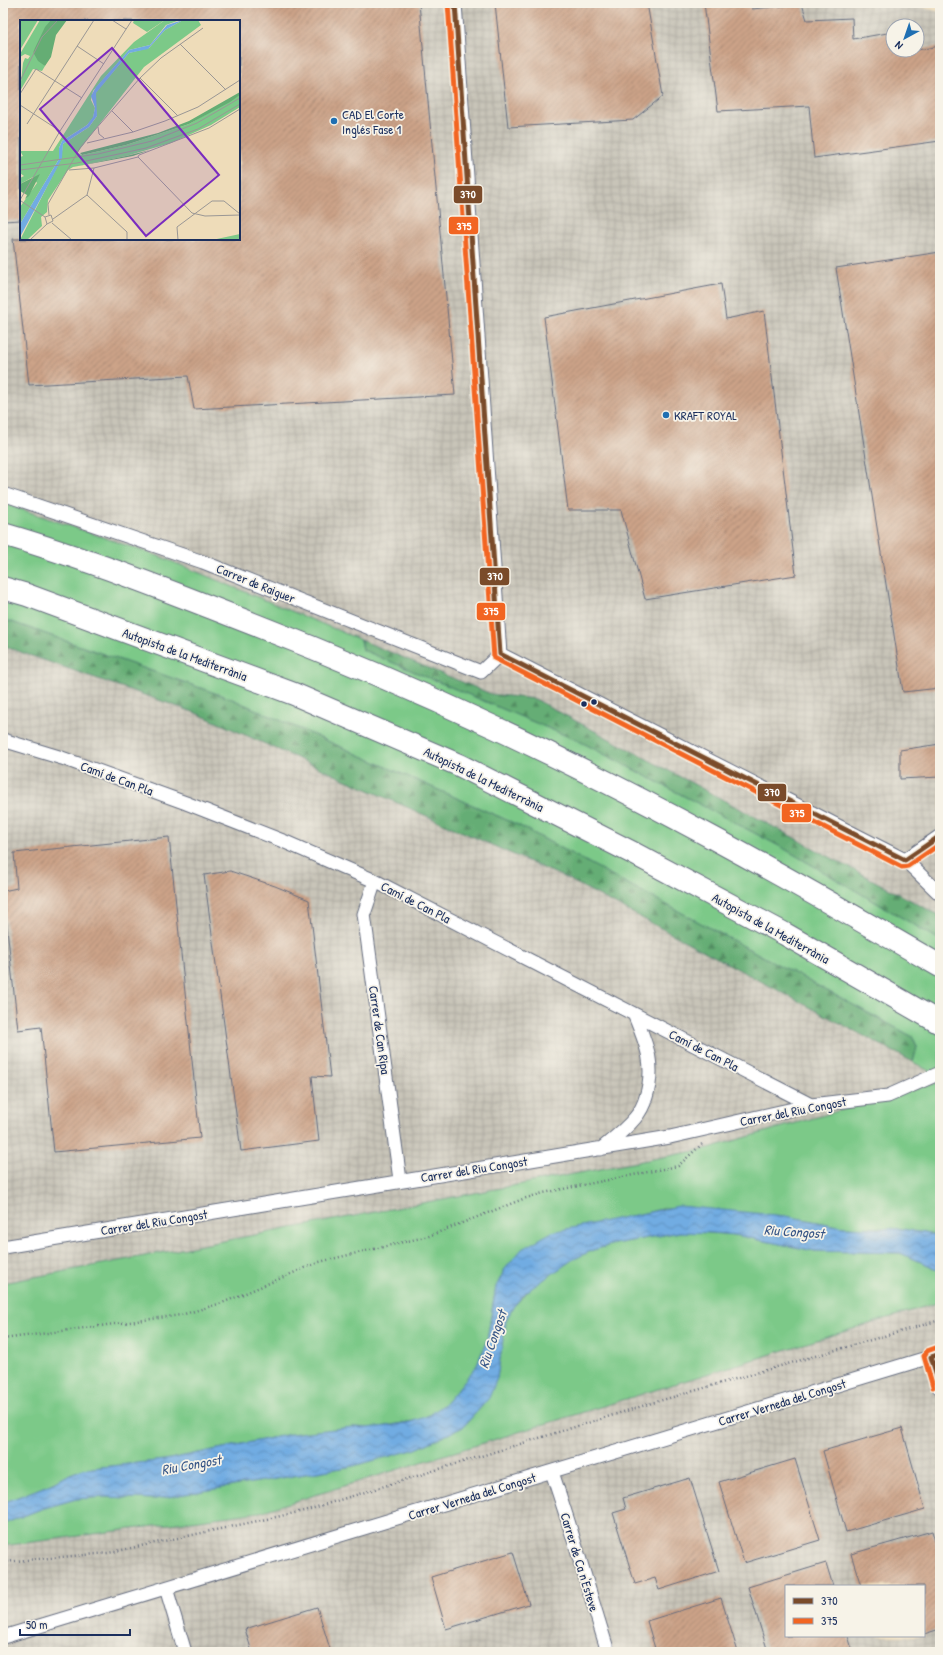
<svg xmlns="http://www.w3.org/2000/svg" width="943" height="1655" viewBox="0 0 943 1655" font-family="'Patrick Hand',sans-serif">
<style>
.industrial{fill:url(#industrial-grid);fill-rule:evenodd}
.grass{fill:#7cc988;stroke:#4c7c73}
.forest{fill:url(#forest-firs);stroke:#406e69}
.water{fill:url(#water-waves);stroke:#466ea0}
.building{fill:url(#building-hatch)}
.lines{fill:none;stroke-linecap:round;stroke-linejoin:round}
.street-casing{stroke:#656c7e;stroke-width:15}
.secondary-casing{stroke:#656c7e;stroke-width:20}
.highway-casing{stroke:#656c7e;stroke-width:24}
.path{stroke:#656c7e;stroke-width:2.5;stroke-dasharray:1 3;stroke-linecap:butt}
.street{stroke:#fff;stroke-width:13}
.secondary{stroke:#fff;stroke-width:18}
.highway{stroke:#fff;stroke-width:22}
.bus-1-casing{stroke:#f7f3e8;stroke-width:8}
.bus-2-casing{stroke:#f7f3e8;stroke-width:8}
.bus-1{stroke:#7a4b2a;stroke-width:5}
.bus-2{stroke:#f26522;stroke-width:5}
.poi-dot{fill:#1f6fb2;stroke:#f7f3e8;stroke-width:1.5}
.bus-dot{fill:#1b2f5e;stroke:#f7f3e8;stroke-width:1.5}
.labels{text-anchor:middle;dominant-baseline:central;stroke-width:3.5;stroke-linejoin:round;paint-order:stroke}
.poi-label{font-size:13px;fill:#1b2f5e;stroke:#f7f3e8;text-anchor:start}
.street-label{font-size:13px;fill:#1b2f5e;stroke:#f7f3e8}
.water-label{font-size:14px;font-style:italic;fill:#355486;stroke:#f7f3e8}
.inset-road{fill:none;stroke:#9a9795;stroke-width:1}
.view{fill:#7b2cbf;fill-opacity:0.15;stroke:#7b2cbf;stroke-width:2}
.inset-edge{fill:none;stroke:#1b2f5e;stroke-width:2}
.line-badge{stroke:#f7f3e8;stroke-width:1.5}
.badge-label{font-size:11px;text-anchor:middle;font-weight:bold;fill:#fff}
</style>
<defs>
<pattern id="industrial-grid" width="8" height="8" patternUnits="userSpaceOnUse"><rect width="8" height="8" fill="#c8c4b8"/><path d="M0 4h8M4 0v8" fill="none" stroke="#aba9a1"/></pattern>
<pattern id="forest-firs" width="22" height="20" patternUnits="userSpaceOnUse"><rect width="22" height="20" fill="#65ad74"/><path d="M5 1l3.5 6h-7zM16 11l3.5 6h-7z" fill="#528d62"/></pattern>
<pattern id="water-waves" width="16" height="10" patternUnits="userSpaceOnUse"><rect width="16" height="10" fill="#71ace2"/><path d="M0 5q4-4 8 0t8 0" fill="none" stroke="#5c8cba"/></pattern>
<pattern id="building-hatch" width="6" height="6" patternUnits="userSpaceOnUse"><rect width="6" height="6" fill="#cca388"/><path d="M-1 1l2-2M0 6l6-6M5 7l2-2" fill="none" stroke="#a58572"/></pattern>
</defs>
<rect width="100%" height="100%" fill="#f7f3e8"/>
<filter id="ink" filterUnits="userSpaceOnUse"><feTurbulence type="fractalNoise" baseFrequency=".025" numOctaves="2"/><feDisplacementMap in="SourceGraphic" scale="8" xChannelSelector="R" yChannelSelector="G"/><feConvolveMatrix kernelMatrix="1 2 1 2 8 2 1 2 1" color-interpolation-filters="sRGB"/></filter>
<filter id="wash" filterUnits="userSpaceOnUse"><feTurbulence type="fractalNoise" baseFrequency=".012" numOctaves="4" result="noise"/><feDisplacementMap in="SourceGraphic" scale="16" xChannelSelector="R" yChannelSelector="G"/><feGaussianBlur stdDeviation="0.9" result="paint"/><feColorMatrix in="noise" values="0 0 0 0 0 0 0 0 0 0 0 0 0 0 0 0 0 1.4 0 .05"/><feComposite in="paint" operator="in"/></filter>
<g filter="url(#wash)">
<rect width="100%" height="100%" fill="#eedcb9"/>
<path class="industrial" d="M3,3H907L940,12V916L535,699L491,694L161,557L3,503ZM21,21H239V239H21ZM893,26H917V50H893Z
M3,646L196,713L570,880L940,1077V1082L705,1149L3,1283Z
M940,1302V1652H3V1546L260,1512ZM786,1586H924V1636H786Z"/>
<path class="grass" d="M3,503L161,557L361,640L363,650L581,742L783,848L940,940V1077L913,1062L917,1047L913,1037L518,825L232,699L3,619Z
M940,1082V1236L902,1229L843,1227L808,1220L688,1207L665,1208L629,1217L552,1232L505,1269L496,1287L487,1340L476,1367L446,1403L436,1412L418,1420L375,1428L353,1427L291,1434L165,1460L84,1469L70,1474L56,1482L3,1503V1283L705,1149Z
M686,1231L735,1235L815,1251L900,1253L940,1270V1302L260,1512L3,1546V1524L41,1509L76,1499L105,1497L155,1499L353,1466L416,1449L463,1427L485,1403L497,1378L506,1320L513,1307L531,1288L572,1260L593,1250L614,1244Z"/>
<path class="forest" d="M3,619L232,699L518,825L913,1037L917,1047L913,1062L570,880L196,713L3,646Z
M361,640L491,694L535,699L940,916V940L783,848L581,742L363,650Z"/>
<path class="water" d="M679,1206L786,1216L843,1227L902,1229L940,1236V1270L900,1253L815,1251L735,1235L713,1233L679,1232L614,1244L593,1250L572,1260L526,1292L513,1307L506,1320L497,1378L489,1398L463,1427L416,1449L353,1466L155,1499L105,1497L76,1499L41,1509L3,1524V1503L56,1482L70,1474L84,1469L165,1460L291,1434L353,1427L367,1428L388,1426L411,1422L430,1415L446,1403L476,1367L487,1340L496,1287L505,1269L522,1249L552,1232Z"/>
<g id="blocks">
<path class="building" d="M3,3H419L455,395L194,409L188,376L29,385L13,239H239V21H21V220L3,221Z
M495,3H647L663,96L633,120L508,127Z
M704,3H751L752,9L802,4L807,20L852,18L853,39L893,32V50H917L940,46V141L814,158L809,106L718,111Z
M940,252V688L903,692L836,268Z
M721,284L726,319L764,311L796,575L645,599L621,510H568L544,317Z
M940,744V777L900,779V750Z
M169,837L200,1138L54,1152L41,1027L18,1030L3,891L17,888L14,853Z
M230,871L275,886L309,900L330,1077L312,1076L319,1141L241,1151L204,875Z
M902,1428L925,1509L846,1532L823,1451Z
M795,1459L820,1540L744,1563L719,1482Z
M690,1478L719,1571L659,1590L655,1578L635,1584L613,1513L626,1509L623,1498Z
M932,1531L940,1558V1629L924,1634V1586H861L851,1554Z
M513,1552L529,1604L446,1629L431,1577Z
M826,1563L833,1586H786V1636H848L853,1652H768L748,1587Z
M721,1598L738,1652H656L647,1621Z
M317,1607L331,1652H252L245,1629Z"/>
</g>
</g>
<g filter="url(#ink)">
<use href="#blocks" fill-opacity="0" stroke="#656c7e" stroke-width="1"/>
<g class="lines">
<g class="street-casing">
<path id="street" d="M455,3L500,654L905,860L940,894
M3,494L203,562L481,672L500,654
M3,740L62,758L186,803L283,841L375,881L811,1105
M905,860L940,836
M375,881L364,914L400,1180
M601,1149C613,1139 625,1130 635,1118C640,1112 644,1104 646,1097C656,1065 646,1043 634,1014
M3,1247L670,1137L811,1105L888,1096L940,1073
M552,1472L568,1521L608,1652
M166,1588L185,1652
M3,1637L940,1354"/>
</g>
<g class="secondary-casing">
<path id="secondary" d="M931,1357L940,1385"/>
</g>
<g class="highway-casing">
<path id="highway" d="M3,534C85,558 164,589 243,620C328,653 413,689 496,728C648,799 795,882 940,966
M3,588L27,595L294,694L459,765L633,853L785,934L940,1023"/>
</g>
<path class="path" d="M3,1339L181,1315L222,1303L319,1262L429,1236L523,1199L543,1193L678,1166L702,1144
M3,1562L108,1553L304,1511L652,1403L940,1320"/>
<use href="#street" class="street"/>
<use href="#secondary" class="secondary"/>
<use href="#highway" class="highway"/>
<g class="bus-1-casing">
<path id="bus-1" d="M455,3L500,654L905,860L940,836
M940,1354L931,1357L940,1385"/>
</g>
<g class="bus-2-casing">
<path id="bus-2" d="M448,3L494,658L902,867L908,866L940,844
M933,1387L924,1356L927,1351L938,1347"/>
</g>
<use href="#bus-1" class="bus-1"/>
<use href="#bus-2" class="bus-2"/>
</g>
</g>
<g class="poi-dot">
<circle cx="334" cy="121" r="4"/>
<circle cx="666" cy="415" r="4"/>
</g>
<g class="bus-dot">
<circle cx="594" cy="702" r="3.5"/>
<circle cx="584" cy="704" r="3.5"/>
</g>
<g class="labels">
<g class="poi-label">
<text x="342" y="114">CAD El Corte<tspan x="342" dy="15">Inglés Fase 1</tspan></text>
<text x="674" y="415">KRAFT ROYAL</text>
</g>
<g class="street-label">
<text transform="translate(256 583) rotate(22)">Carrer de Raiguer</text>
<text transform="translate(185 654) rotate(20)">Autopista de la Mediterrània</text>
<text transform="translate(117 778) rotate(20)">Camí de Can Pla</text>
<text transform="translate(484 779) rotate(26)">Autopista de la Mediterrània</text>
<text transform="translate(416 902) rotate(27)">Camí de Can Pla</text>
<text transform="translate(771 928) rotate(29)">Autopista de la Mediterrània</text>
<text transform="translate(380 1030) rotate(82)">Carrer de Can Ripa</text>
<text transform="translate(704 1050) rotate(27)">Camí de Can Pla</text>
<text transform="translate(793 1111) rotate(-11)">Carrer del Riu Congost</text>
<text transform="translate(474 1169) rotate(-9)">Carrer del Riu Congost</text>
<text transform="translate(154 1222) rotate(-9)">Carrer del Riu Congost</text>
<text transform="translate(782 1402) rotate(-17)">Carrer Verneda del Congost</text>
<text transform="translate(472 1496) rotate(-17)">Carrer Verneda del Congost</text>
<text transform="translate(580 1562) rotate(73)">Carrer de Ca n'Esteve</text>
</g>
<g class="water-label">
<text transform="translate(794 1231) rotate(4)">Riu Congost</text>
<text transform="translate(492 1339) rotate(-71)">Riu Congost</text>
<text transform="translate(191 1464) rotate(-10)">Riu Congost</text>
</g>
</g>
<g transform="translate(20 20)">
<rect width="220" height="220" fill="#eedcb9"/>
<path d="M0,0H18L0,30ZM20,0H31V3L13,32L25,46L22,51L13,49L0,71L3,43L5,38L8,39L10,36L5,34L0,37V34ZM145,0H160L146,5L130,25L109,30L73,71L71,80L75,88L73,98L67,105L42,121L39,128V139L0,204V187L17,163L13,157L0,164V158L4,156L0,153V137L3,136L0,131H33L81,56L114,22ZM163,0H178L181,5L124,47L57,133L62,135L106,125L169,104L220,75V87L191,105L151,123L106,136L53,147L48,150L28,180L27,192L21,197L22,206L7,220H0L41,139L43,124L69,107L77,96L74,76L77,71L109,33L129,28L145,10ZM220,214V220H192Z" fill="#7cc988"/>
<path d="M31,0H47L36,15L31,37L25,46L18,41L13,32L25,7ZM220,72V75L210,82L169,104L106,125L62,135L60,133L138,113L169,101ZM130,130L113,136L53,147L106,136ZM20,154L9,176L5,179L7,175L0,171V164Z" fill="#65ad74"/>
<path d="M114,0H145L127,12L113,3Z" fill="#7cc988"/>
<path d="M163,0L145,10L128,29L109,33L76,73L77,96L69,107L43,124L42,138L35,152L0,217V204L39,139V128L42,121L67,105L73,97L75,88L71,76L76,67L109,30L130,25L147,5Z" fill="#71ace2"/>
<path class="inset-road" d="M92,0L106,9M160,24L206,70M57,26L84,44M120,58L158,96M0,61L22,17L38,0M0,74L16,49L62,78M0,85L40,111M92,91L113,112M7,104L74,0M78,107L79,114L84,118M67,123L113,112L145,101L178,87L220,60M118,137L119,135L189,108L220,89M0,145L78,134L132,121L177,103L220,78M0,150L57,143L126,128L178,109L220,84M49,150L74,148L118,137L172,193L185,196L220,195M67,175L107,212V220M0,180L40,111L112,0M1,181L25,197L27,204L33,201L31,195L25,197M29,195L28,184L60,128L74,111L120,58L141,38L183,8M33,199L67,175L74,148M32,203L52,220M10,220L27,204M158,220L157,207L192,181H204L220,194"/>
<path class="view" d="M92,28L199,155L126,216L20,89Z"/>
<rect width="220" height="220" class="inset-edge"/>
</g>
<g class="line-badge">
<rect x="453" y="185" width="30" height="19" rx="4" fill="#7a4b2a"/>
<rect x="448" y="216" width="31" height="19" rx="4" fill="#f26522"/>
<rect x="479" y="567" width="31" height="19" rx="4" fill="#7a4b2a"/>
<rect x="476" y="602" width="30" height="19" rx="4" fill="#f26522"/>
<rect x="757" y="783" width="30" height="19" rx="4" fill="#7a4b2a"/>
<rect x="781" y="803" width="31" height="20" rx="4" fill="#f26522"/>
</g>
<g class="badge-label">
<text x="468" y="198">370</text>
<text x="464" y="230">375</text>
<text x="495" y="580">370</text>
<text x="491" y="615">375</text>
<text x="772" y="796">370</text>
<text x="797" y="817">375</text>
</g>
<rect width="943" height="1655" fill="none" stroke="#f7f3e8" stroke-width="16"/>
<rect x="785" y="1585" width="140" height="52" fill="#f7f3e8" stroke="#9fa5b1"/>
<rect x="793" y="1598" width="20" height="6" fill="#7a4b2a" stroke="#9fa5b1"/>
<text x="821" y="1605" font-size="12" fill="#1b2f5e">370</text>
<rect x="793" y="1618" width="20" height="6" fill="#f26522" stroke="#9fa5b1"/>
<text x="821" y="1625" font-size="12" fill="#1b2f5e">375</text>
<g transform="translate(905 38) rotate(220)"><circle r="19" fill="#f7f3e8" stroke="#9fa5b1"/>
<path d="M0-3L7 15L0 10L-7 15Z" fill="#1f6fb2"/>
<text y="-6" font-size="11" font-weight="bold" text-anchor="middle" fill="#1b2f5e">N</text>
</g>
<path d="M20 1629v6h110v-6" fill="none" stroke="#1b2f5e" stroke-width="2"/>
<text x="26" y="1629" font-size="12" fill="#1b2f5e" stroke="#f7f3e8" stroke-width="3" paint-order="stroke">50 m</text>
</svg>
